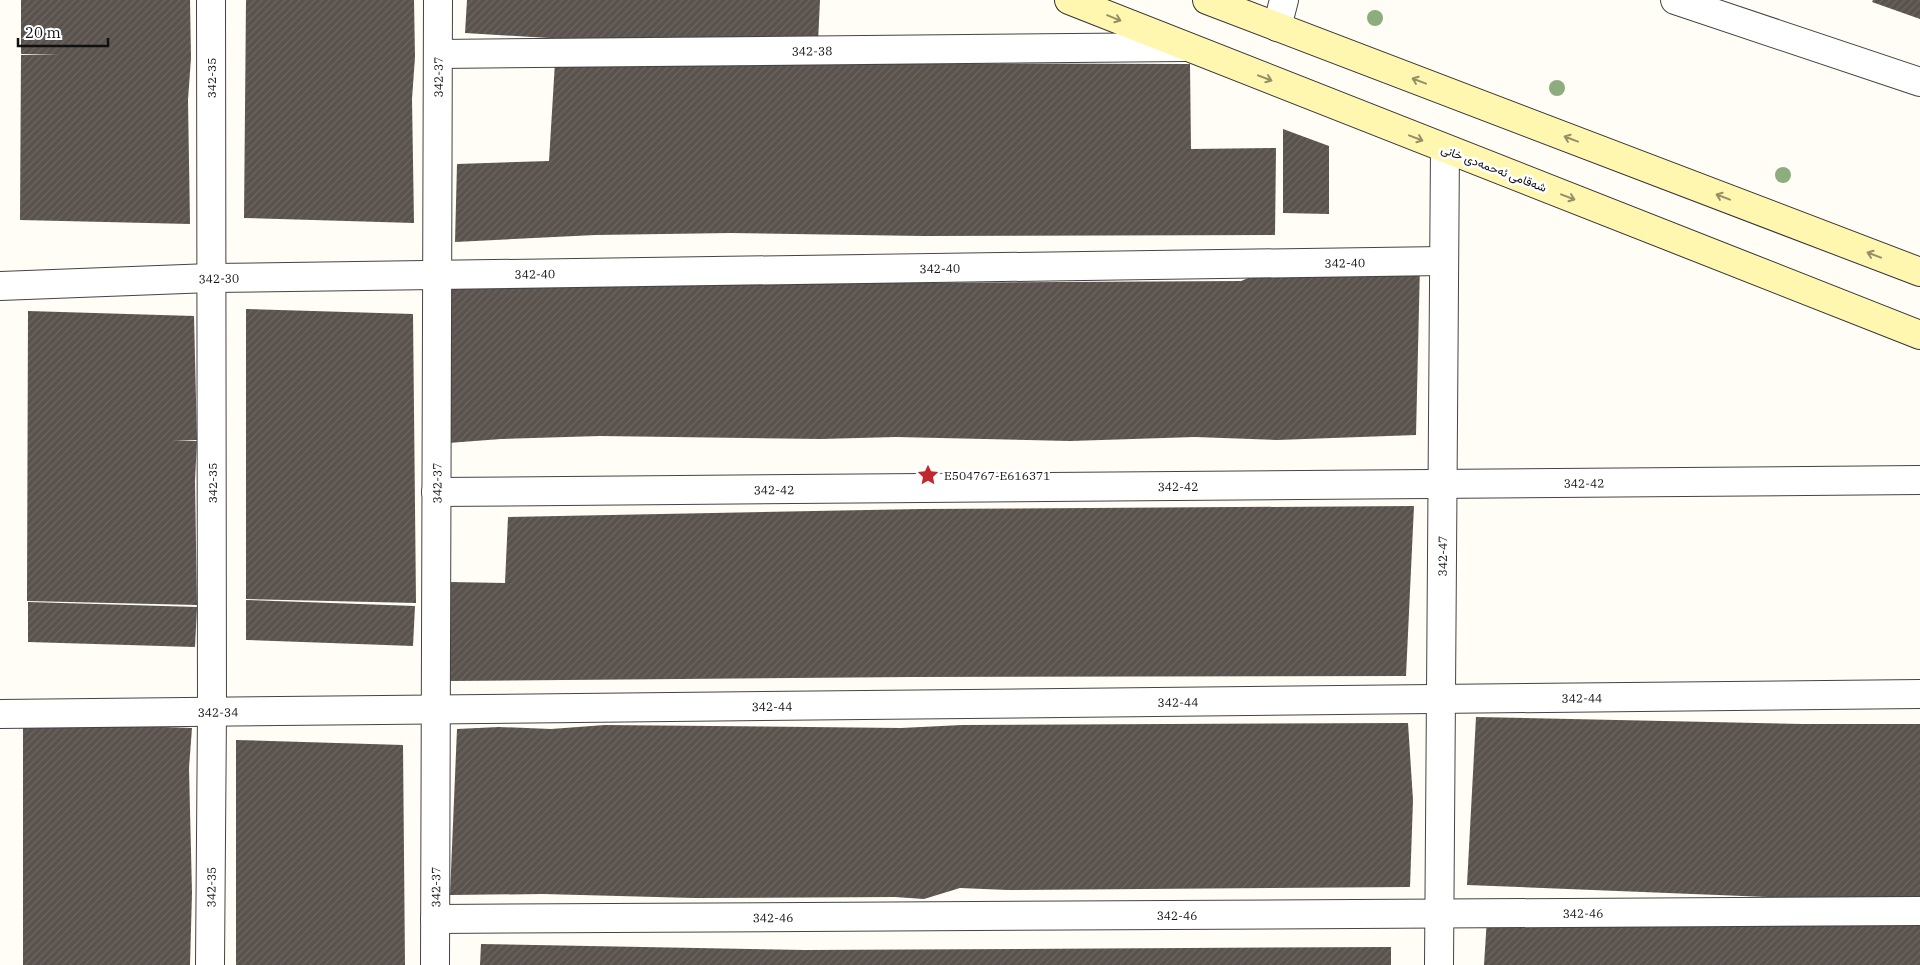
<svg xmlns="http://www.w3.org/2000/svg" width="1920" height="965" viewBox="0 0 1920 965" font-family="'IBM Plex Serif',Vazirmatn,serif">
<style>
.building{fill:url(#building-hatch)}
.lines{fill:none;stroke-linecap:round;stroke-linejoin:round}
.street-casing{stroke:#444;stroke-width:30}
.secondary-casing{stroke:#333;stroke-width:30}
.street{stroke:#fff;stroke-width:28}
.secondary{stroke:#fff6b0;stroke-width:28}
.tree{fill:#8dad7f}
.oneway{stroke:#948f68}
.labels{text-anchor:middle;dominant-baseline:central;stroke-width:5;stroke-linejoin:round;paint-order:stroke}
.street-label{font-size:12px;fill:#111;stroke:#fff}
.poi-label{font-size:12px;fill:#111;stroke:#fff;text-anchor:start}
</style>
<defs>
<pattern id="building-hatch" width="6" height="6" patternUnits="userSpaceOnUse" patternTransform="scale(1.25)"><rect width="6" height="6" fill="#5a524d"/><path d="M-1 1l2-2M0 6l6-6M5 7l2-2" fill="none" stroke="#6d6662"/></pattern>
</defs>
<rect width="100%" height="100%" fill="#fffdf5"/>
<path class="building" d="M21,0H190L191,58L188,100L190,224L20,220L21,55H59L21,54Z
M246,0H414L415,57L412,99L414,223L244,218Z
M467,0H820L818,42L655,38L565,39L465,33Z
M1873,0H1920V19L1872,2Z
M555,62L1190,64L1191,149L1276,148L1275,235L923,236L731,233L595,235L455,242L457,164L549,161Z
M1283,129L1329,146V214L1283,213Z
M1420,264L1416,435L1277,440L1195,437L1070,441L896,437L821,439L600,436L501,439L448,443L451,285L1241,281L1278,266Z
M246,309L413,314L416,603L246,599Z
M28,311L194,316L197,440H173L197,441L195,481L197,605L27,601Z
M1414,506L1406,676L911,677L449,681L450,582L505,583L508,517L921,509Z
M246,600L415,606L413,646L246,640Z
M28,602L197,607L195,647L28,642Z
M1476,717L1802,724H1920V898H1795L1467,885Z
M23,722L192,728L189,768L192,893L190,965H23Z
M1408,723L1413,800L1410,887L1008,890L960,888L924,899L895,897L694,898L543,894L450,895L457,729L499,727L551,729L605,725L901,728L962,725Z
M236,740L403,745L405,965H236Z
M1487,918L1920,924V965H1484Z
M481,944L805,950L1391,947V965H480Z"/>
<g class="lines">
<g class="street-casing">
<g id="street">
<path d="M1675,0L1920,82"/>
<path d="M1277,27L1284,0"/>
<path id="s1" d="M438,54L1185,47"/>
<path id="s2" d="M0,286L211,278L1443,261"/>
<path id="s3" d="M436,492L1920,480"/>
<path id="s4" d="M0,714L1920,694"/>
<path id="s5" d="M435,919L1920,911"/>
<path id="s6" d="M210,965L212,711L211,0"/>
<path id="s7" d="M435,965L438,0"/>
<path id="s8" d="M1439,965L1445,149"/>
</g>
</g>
<g class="secondary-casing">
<path id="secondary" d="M1069,0L1920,335
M1207,0L1920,272"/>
</g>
<use href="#street" class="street"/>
<use href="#secondary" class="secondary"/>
</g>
<g class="tree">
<circle cx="1375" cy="18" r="8"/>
<circle cx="1557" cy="88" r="8"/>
<circle cx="1783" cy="175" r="8"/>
</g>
<defs><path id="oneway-shaft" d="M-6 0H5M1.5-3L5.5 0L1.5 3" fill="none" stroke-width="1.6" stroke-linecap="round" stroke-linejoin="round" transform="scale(1.25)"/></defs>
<g class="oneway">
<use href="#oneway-shaft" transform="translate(1114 18) rotate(22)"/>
<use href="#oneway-shaft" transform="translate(1265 78) rotate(21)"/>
<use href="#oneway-shaft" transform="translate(1419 81) rotate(-159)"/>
<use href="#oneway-shaft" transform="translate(1416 138) rotate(21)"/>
<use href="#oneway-shaft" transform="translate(1571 139) rotate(-159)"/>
<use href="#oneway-shaft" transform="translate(1568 197) rotate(21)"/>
<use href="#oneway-shaft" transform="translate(1723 197) rotate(-159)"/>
<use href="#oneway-shaft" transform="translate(1874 255) rotate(-159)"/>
</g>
<defs>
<g id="sight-bare" transform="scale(1.725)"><path d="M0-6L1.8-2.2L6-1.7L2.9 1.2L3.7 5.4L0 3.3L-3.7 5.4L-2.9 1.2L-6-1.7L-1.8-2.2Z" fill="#c4262e" stroke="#fff" stroke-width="2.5" paint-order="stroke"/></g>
</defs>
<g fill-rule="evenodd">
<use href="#sight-bare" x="928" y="475"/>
</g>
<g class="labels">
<g class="street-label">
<text stroke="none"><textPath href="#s1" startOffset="374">342-38</textPath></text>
<text transform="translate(211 78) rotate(-90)">342-35</text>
<text stroke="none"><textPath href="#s7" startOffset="888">342-37</textPath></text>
<text transform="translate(1494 168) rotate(21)">شەقامی ئەحمەدی خانی</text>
<text stroke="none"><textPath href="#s2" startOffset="1345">342-40</textPath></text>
<text stroke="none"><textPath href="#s2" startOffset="940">342-40</textPath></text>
<text stroke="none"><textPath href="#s2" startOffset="535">342-40</textPath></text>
<text stroke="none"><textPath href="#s2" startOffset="219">342-30</textPath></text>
<text stroke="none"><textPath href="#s3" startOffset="1148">342-42</textPath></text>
<text transform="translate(212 483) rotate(-90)">342-35</text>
<text stroke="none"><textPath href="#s7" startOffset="482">342-37</textPath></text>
<text stroke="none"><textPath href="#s3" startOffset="742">342-42</textPath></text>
<text stroke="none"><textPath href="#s3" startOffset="338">342-42</textPath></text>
<text stroke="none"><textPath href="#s8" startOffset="409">342-47</textPath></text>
<text stroke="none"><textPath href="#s4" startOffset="1582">342-44</textPath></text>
<text stroke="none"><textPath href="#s4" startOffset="1178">342-44</textPath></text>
<text stroke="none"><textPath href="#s4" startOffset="772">342-44</textPath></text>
<text stroke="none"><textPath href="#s4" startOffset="218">342-34</textPath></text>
<text stroke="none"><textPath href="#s6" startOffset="78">342-35</textPath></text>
<text stroke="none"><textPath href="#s7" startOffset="78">342-37</textPath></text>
<text stroke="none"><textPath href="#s5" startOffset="1148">342-46</textPath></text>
<text stroke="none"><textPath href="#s5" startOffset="742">342-46</textPath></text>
<text stroke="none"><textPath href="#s5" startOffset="338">342-46</textPath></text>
</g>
<g class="poi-label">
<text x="944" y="475">E504767-E616371</text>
</g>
</g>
<path d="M18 38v8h90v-8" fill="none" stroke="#111111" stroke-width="2.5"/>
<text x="25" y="38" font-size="15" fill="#111111" stroke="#ffffff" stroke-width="4" paint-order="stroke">20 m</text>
</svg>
